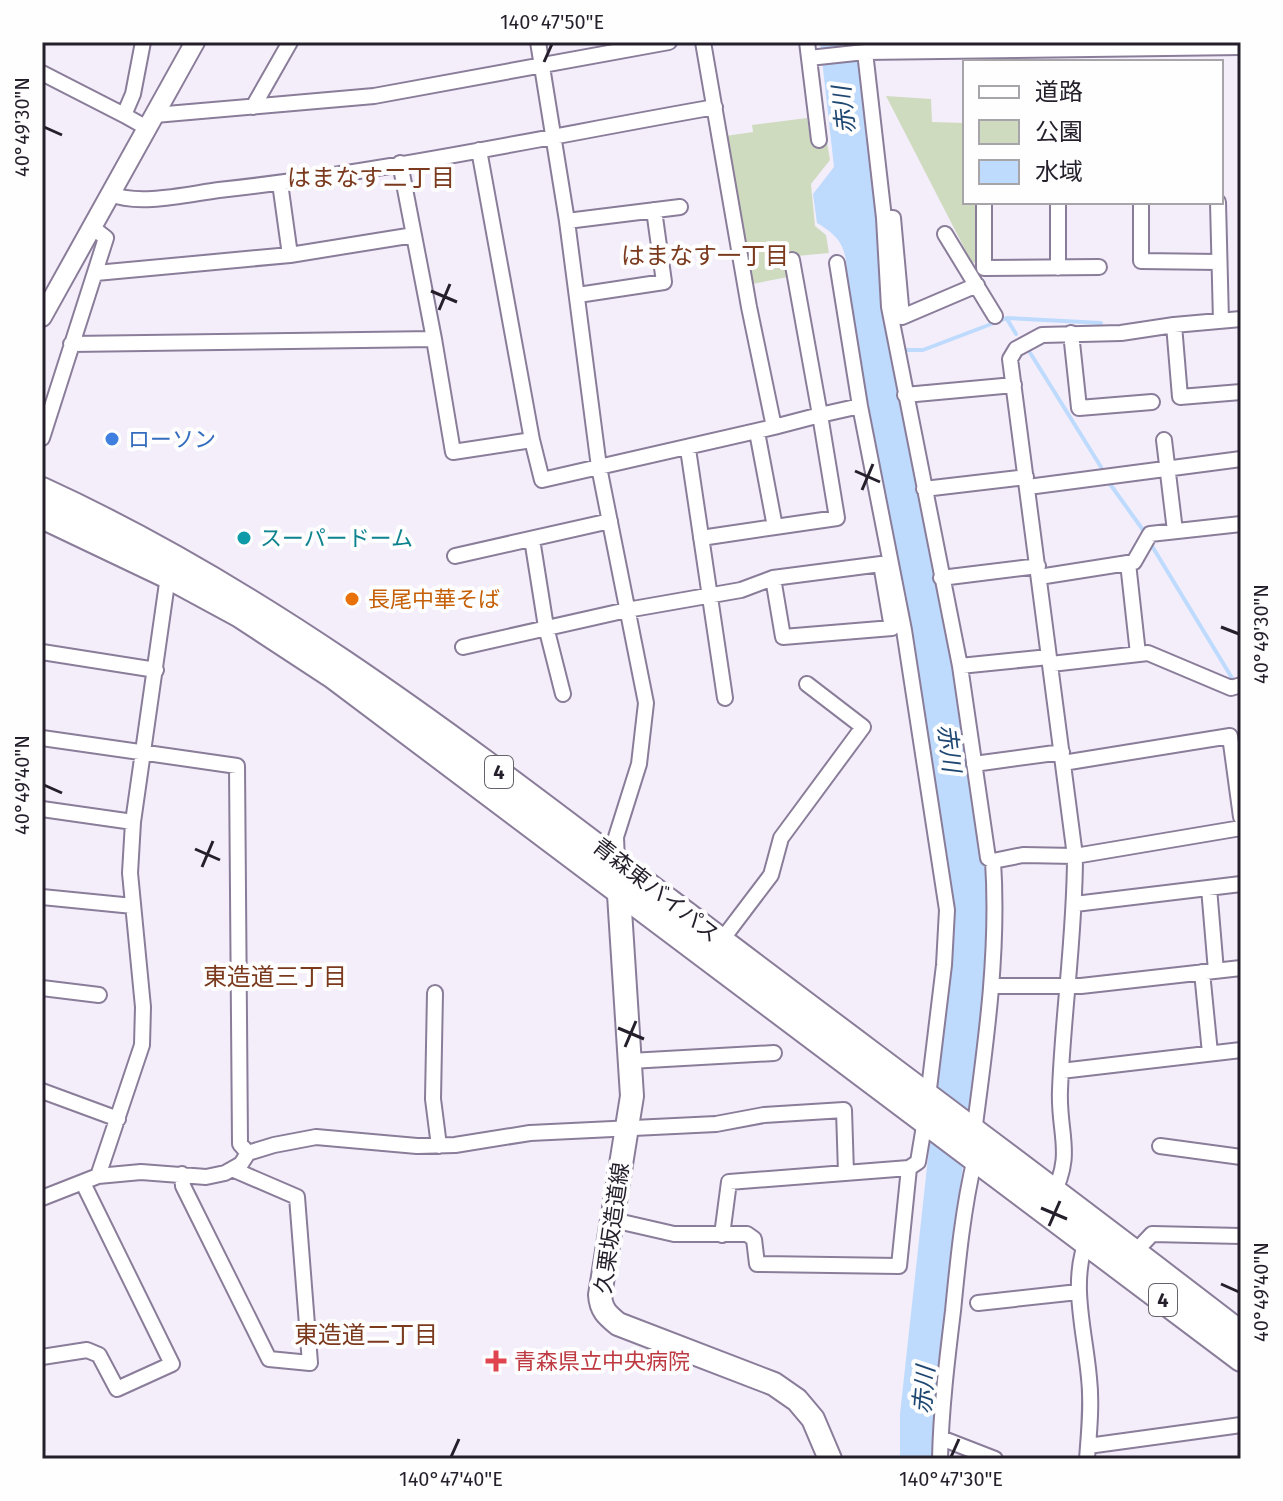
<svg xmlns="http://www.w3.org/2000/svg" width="1283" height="1501" viewBox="0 0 1283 1501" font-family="'Fira Sans','Noto Sans JP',sans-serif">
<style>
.green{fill:#cfdbbf}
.water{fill:#bedbfd}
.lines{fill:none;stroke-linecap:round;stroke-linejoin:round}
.stream{stroke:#bedbfd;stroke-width:4}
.minor-casing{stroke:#8a7d99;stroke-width:18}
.tertiary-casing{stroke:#8a7d99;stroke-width:22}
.secondary-casing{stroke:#8a7d99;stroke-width:26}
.trunk-casing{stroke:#8a7d99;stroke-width:28}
.minor{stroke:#fff;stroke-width:14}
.tertiary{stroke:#fff;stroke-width:18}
.secondary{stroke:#fff;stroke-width:22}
.trunk{stroke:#fff;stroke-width:24}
.ticks{fill:none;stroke:#251f2b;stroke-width:3}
.shop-dot{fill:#3f7fe0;stroke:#fefefe;stroke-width:3}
.culture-dot{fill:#0f9aa8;stroke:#fefefe;stroke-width:3}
.food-dot{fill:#e8710a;stroke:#fefefe;stroke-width:3}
.health-dot{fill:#e0444e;stroke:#fefefe;stroke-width:3}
.labels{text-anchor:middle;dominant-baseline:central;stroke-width:8;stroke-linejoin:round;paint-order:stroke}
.shield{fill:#fefefe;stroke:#66626a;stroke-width:2}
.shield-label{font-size:20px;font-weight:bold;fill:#251f2b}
.shop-label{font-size:22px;fill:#366cbe;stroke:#fefefe;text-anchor:start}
.culture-label{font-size:22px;fill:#0d838f;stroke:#fefefe;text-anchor:start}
.food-label{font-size:22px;fill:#c56008;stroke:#fefefe;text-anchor:start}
.street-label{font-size:22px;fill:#251f2b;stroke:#fefefe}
.health-label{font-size:22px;fill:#be3a42;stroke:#fefefe;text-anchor:start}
.water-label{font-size:24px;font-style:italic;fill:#1e4772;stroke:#fefefe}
.neighbourhood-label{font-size:24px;fill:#7b3a1d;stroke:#fefefe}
.neatline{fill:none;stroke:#251f2b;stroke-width:3}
.ticks-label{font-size:20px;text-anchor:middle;fill:#251f2b}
</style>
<rect width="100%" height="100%" fill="#f4eefb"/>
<path class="green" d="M886,96L931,99L932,122L965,123V202H976L979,262L972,263Z
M807,118L811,142H827L830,160L811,184L815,226L826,235L829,253L786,257L788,277L752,284L725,136L753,132L752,125Z"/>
<path class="water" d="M820,42H857L887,323L955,672L985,864L990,934L942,1345L935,1459H900V1414L955,911L906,594L885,503L848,284C846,252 846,240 817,223L813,194L834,167Z"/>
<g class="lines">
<path class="stream" d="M1007,319L1016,334
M902,350H923L1007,318L1101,323
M1029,351L1101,467
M1110,484L1143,530
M1152,546L1232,678"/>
<g class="minor-casing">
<path id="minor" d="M143,42L133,94L124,115L147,128
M538,42L567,221L599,467L646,703L639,764L616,837L617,862
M807,42L819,140
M865,52L884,218L889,307L960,666L988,858L993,861C999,951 986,1042 974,1132
M809,58L865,52L1241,47
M42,73L124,115
M253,107L290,42
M155,115L374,96L669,42
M479,150L532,440
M400,163L434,339L453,452L532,440L542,480L774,427L749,307L703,42
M280,183L290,255
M111,194C139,206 188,194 219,190C385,172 550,136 715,107
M984,202V268L1099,267
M1141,202V261L1219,262
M1218,202L1221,321
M884,218H893L902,317L977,285
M567,221L680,207
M945,234L995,316
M792,260L820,415L860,406
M837,263L860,406L904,630L947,910L944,965L928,1097
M1058,268V202
M96,273L290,255L414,235
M578,295L664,282L654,210
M1174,325L1180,397L1241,392
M1071,333L1079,408L1152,402
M71,344L434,339
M905,395L1014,385
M757,432L775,527L837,518L820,415L774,427
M42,438L106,238L92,227
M1164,440L1175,531
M688,449L725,698
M1028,487L1241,459
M924,489L1026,477
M701,538L775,527
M532,539L546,627L563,694
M455,556L610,521
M1128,563L1138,654
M1039,577L1134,562L1150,534L1241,524
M941,578L1038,566
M463,647L627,610L741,590L773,578L881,564L892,628L783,637L773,578
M42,652L156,670
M1051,664L1148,653L1231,688L1241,685
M960,666L1049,657
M42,738L237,766L240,1144L248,1153
M1063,763L1230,736L1241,817
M974,764L1062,752
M42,809L133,822
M993,861L1023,855L1075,856L1241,828
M1209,888L1216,971
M42,897L133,906
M1075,904L1241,884
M721,941L771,875L781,838L863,727L807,684
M1202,972L1210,1053
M991,986H1081L1241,968
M42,988L99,995
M435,993L433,1099L439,1146
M630,1061L774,1053
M1061,1071L1241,1050
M42,1091L118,1119
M1160,1146L1241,1157
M182,1174L183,1186L269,1359L310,1363L297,1197L232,1169
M98,1176L142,1045L143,1007L130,873L133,822L168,576
M42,1198L98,1176L141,1172L206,1177L225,1173L241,1164L248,1153L274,1145L316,1137L417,1146L455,1145L530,1133L716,1124L764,1115L844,1110L846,1173
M1051,1198C1075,1154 1058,1134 1060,1090C1063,1012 1075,935 1075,856L1010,359L1016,349L1042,335L1121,333L1174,325L1241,319
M613,1220L674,1234H747L754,1239L757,1264L899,1266L909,1168L918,1162L925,1120
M722,1235L729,1182L909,1168
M1135,1252L1152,1234L1241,1236
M978,1303L1078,1292
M42,1357L87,1350L99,1355L117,1389L172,1364L83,1183
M941,1438L995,1459
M1088,1446L1241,1425
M940,1459C941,1410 947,1360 953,1311C958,1260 963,1208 975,1158
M1087,1459C1089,1433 1092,1404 1089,1378C1085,1331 1069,1281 1088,1237"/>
</g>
<g class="tertiary-casing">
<path id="tertiary" d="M42,317L195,42"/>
</g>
<g class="secondary-casing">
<path id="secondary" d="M618,879L632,1096L600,1295C601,1310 607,1315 618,1324L774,1384L797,1400L813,1419L830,1459"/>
</g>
<g class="trunk-casing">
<path id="trunk" d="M42,490C272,595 469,750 670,902C860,1046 1052,1188 1241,1334
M42,516L168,576L240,615L333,676L1241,1359"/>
</g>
<use href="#minor" class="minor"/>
<use href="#tertiary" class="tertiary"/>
<use href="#secondary" class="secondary"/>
<use href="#trunk" class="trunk"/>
</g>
<path class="ticks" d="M544,62L552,44M44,127L62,135M431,291L457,302M439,310L450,284M855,471L880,482M862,490L873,464M1221,627L1239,634M44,785L62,793M195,849L220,860M202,867L213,841M618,1028L644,1039M625,1047L636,1021M1041,1208L1067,1219M1049,1226L1060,1201M1221,1284L1239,1292M451,1457L459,1439M951,1457L959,1439"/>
<circle class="shop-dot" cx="112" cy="439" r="8"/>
<circle class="culture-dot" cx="244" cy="538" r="8"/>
<circle class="food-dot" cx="352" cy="599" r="8"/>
<path class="health-dot" d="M492 1349h8v8h8v8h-8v8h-8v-8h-8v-8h8z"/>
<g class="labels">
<g class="shield">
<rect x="485" y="756" width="28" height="32" rx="6"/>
<rect x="1149" y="1284" width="28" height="32" rx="6"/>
</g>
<g class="shield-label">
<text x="499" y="772">4</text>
<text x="1163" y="1300">4</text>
</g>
<g class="shop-label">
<text x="128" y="439">ローソン</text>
</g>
<g class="culture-label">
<text x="260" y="538">スーパードーム</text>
</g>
<g class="food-label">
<text x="368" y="599">長尾中華そば</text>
</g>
<g class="street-label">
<text transform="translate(656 890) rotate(38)">青森東バイパス</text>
<text transform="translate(612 1228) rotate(-82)">久栗坂造道線</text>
</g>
<g class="health-label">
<text x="514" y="1361">青森県立中央病院</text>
</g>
<g class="water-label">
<text transform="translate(844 110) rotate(-96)">赤川</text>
<text transform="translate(949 748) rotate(83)">赤川</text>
<text transform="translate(924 1390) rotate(-85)">赤川</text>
</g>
<g class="neighbourhood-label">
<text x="371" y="178">はまなす二丁目</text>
<text x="705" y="256">はまなす一丁目</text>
<text x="275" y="977">東造道三丁目</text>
<text x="366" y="1335">東造道二丁目</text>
</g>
</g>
<rect width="1283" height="1501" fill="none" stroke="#fefefe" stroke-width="88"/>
<rect x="963" y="60" width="260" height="144" fill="#fefefe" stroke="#a7a5aa" stroke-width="2"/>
<rect x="979" y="86" width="40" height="12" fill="#ffffff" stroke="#a7a5aa" stroke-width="2"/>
<text x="1035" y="100" font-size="24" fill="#251f2b">道路</text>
<rect x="979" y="120" width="40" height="24" fill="#cfdbbf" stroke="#a7a5aa" stroke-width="2"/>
<text x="1035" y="140" font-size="24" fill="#251f2b">公園</text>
<rect x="979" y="160" width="40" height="24" fill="#bedbfd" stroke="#a7a5aa" stroke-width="2"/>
<text x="1035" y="180" font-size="24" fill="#251f2b">水域</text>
<rect x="44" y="44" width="1195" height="1413" class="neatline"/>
<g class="ticks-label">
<text x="552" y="29">140°47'50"E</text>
<text transform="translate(22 127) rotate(-90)" y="7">40°49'30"N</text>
<text transform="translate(1261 634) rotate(-90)" y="7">40°49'30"N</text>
<text transform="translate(22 785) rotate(-90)" y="7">40°49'40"N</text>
<text transform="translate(1261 1292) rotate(-90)" y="7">40°49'40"N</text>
<text x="451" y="1486">140°47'40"E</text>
<text x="951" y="1486">140°47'30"E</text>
</g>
</svg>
